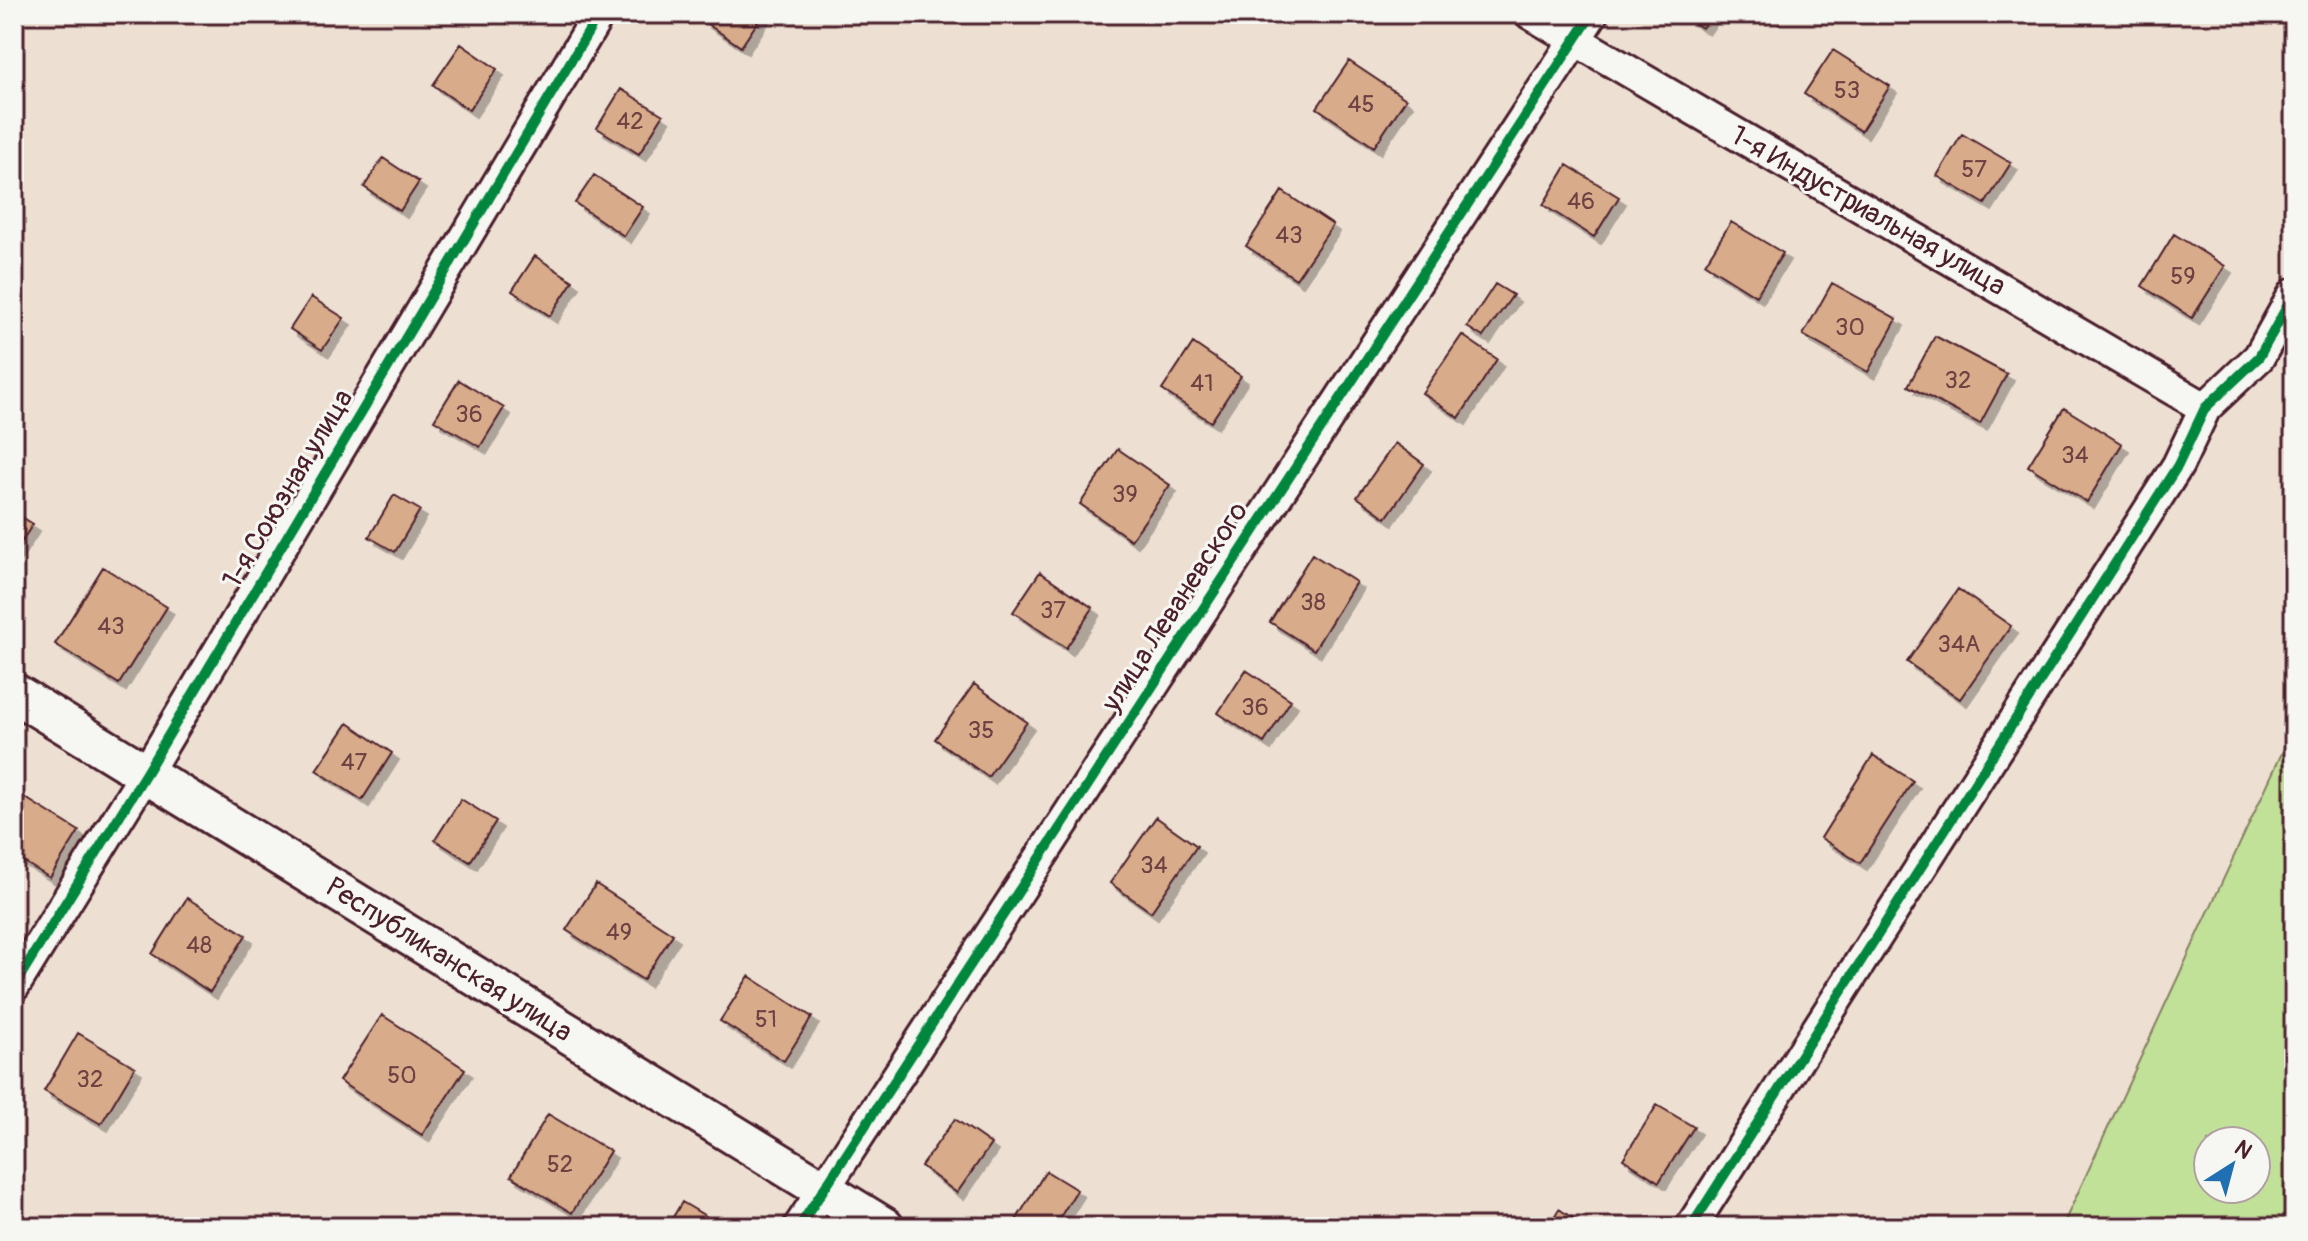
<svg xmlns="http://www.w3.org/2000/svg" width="2308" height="1241" viewBox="0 0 2308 1241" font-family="Pangolin,sans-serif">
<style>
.green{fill:#c1e098;stroke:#868062;stroke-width:2;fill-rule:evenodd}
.building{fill:#d8ab8a;stroke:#4a1f2b;stroke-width:2;filter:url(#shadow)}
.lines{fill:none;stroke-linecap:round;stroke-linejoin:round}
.minor-casing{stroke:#4a1f2b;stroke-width:36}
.tertiary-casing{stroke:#4a1f2b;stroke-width:44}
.minor{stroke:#f6f6f2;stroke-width:30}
.tertiary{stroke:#f6f6f2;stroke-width:38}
.cycleway-casing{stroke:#f6f6f2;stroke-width:15}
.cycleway{stroke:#00873e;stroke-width:10}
.labels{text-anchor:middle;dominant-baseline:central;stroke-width:6;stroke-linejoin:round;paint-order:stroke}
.number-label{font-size:24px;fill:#6e4243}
.street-label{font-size:28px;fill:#4a1f2b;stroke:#f6f6f2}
</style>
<defs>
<filter id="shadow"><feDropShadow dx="7" dy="7" stdDeviation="0" flood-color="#0004"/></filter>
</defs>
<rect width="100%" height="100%" fill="#ede0d3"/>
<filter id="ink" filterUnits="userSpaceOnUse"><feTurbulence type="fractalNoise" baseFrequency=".0125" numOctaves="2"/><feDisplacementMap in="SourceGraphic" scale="16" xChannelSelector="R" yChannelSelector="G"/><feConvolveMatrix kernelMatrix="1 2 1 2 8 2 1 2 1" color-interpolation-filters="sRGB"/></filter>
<g filter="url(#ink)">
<path class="green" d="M2294,727V1227H2062ZM2208,1141H2256V1189H2208Z"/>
<path class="building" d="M708,14H763L741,47L703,21Z
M1680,14H1712L1702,28Z
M2294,42V60L2286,55Z
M461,44L497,69L469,110L433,85Z
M1833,50L1890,86L1861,131L1804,94Z
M1349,61L1406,99L1374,147L1317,108Z
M621,89L663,115L639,154L597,128Z
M1962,134L2011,163L1985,204L1937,176Z
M383,158L419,182L400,211L364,187Z
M1567,165L1619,197L1594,237L1543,205Z
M594,175L643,207L624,236L575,203Z
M1282,191L1333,225L1296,279L1246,246Z
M1731,222L1783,253L1756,296L1705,264Z
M2174,234L2225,266L2192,318L2142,286Z
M535,256L573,281L550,316L512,291Z
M1832,283L1897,319L1868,372L1803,335Z
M1495,284L1513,295L1483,337L1467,327Z
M311,297L344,318L322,350L290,329Z
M1462,335L1497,359L1459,418L1422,393Z
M1935,336L2007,374L1980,424L1908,386Z
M1193,343L1241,376L1211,422L1162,390Z
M459,380L504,408L480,447L434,420Z
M2064,408L2122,444L2087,502L2028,466Z
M1395,443L1424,464L1386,518L1357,497Z
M1118,449L1170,485L1131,540L1080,504Z
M394,495L420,510L395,552L369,537Z
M14,512L33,524L14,553Z
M1312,554L1356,582L1314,650L1270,622Z
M103,567L167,607L119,684L55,644Z
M1040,572L1093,608L1066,648L1013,612Z
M1958,589L2011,626L1960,699L1907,662Z
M1246,670L1291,700L1264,743L1218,713Z
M974,684L1027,722L988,777L935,739Z
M348,723L392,753L362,800L316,770Z
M1873,755L1913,781L1860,863L1821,838Z
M19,794L79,831L50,878L14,856V801Z
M461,799L496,821L470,862L435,840Z
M1156,817L1197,846L1151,912L1110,883Z
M596,884L673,934L643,980L566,930Z
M187,898L246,935L210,992L152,954Z
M749,976L812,1017L784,1061L720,1021Z
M382,1015L465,1069L422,1135L339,1081Z
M78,1033L135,1067L101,1124L44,1091Z
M1657,1105L1694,1127L1659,1182L1623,1159Z
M548,1114L610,1151L572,1213L511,1176Z
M955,1119L991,1144L957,1193L921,1166Z
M1046,1171L1077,1190L1054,1227H1012Z
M682,1202L724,1227H667Z
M1559,1209L1586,1227H1548Z"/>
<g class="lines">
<g class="minor-casing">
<path id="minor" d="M1531,14L2205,408
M14,986L146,773L599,14
M799,1227L1592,14
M1691,1227L2178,465L2205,408L2259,357L2294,294"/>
</g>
<g class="tertiary-casing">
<path id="tertiary" d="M14,693L884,1227"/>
</g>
<use href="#minor" class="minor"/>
<use href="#tertiary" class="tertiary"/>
<g class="cycleway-casing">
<path id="cycleway" d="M14,986L146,773L599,14
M799,1227L1592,14
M1691,1227L2178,465L2205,408L2259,357L2294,294"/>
</g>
<use href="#cycleway" class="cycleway"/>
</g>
</g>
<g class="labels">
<g class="number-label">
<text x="1847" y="90">53</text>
<text x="1361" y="104">45</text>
<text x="630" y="121">42</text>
<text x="1974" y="169">57</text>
<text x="1581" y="201">46</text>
<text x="1289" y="235">43</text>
<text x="2183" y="276">59</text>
<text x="1850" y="327">30</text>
<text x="1958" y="380">32</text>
<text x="1202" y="383">41</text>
<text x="469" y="414">36</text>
<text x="2075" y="455">34</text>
<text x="1125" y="494">39</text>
<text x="1313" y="602">38</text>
<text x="1053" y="610">37</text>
<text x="111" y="626">43</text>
<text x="1959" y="644">34А</text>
<text x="1255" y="707">36</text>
<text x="981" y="730">35</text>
<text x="354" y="762">47</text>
<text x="1154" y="865">34</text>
<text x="619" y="932">49</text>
<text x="199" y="945">48</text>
<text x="766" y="1019">51</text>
<text x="402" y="1075">50</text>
<text x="90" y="1079">32</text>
<text x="560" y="1164">52</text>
</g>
<g class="street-label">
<text transform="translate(1868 211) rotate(30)">1-я Индустриальная улица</text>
<text transform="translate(288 489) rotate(-59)">1-я Союзная улица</text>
<text transform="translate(1175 607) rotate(-57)">улица Леваневского</text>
<text transform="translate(449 960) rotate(32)">Республиканская улица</text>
</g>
</g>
<rect width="2308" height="1241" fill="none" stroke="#f6f6f2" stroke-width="48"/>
<rect x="24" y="24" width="2260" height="1193" fill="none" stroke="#4a1f2b" stroke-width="3" filter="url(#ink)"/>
<g transform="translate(2232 1165) rotate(36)"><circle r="38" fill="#f6f6f2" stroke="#b1a0a2" stroke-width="2"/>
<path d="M0-6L14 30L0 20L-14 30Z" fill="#1f6fb2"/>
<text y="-12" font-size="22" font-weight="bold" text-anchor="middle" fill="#4a1f2b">N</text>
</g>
</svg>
